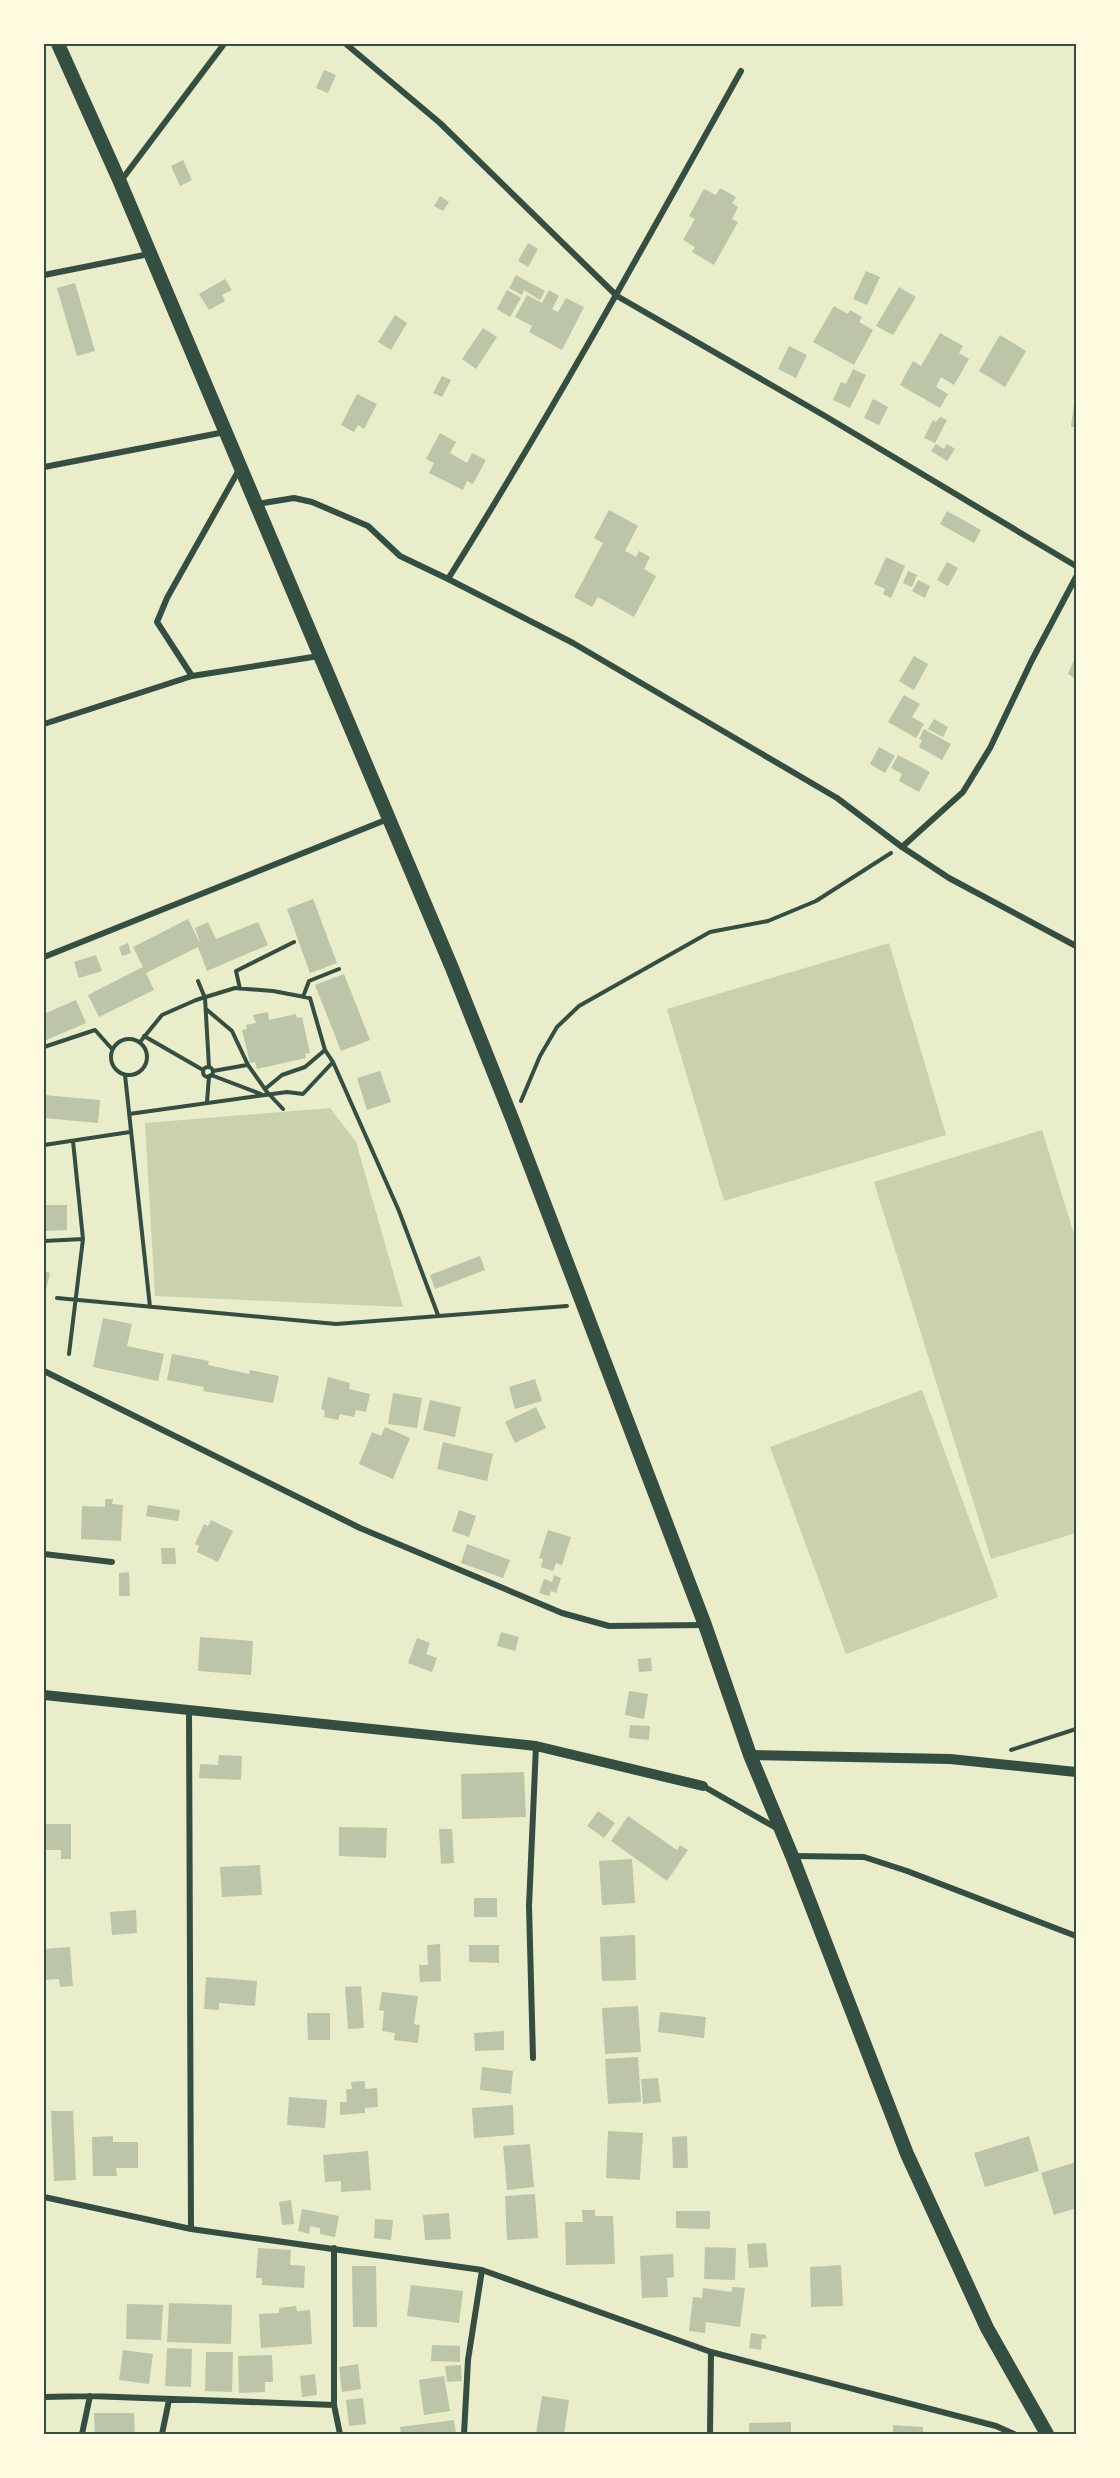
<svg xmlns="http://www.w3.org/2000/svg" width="1120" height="2478" viewBox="0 0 1120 2478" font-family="'Archivo Narrow',sans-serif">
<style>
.green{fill:#cad2ad}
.building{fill:#bcc5a7}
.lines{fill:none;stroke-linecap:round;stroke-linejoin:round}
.path{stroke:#344e41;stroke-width:4}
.minor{stroke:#344e41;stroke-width:6}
.tertiary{stroke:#344e41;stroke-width:10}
.primary{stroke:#344e41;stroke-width:14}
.neatline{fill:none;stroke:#344e41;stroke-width:2}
</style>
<rect width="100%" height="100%" fill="#e9edc9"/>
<path class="green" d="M889,943L946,1135L724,1201L667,1009Z
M330,1108L356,1142L403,1307L155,1296L145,1123Z
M1042,1130L1074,1234L1076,1233V1533L991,1559L874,1182Z
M922,1390L998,1597L846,1654L770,1447Z"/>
<path class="building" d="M324,70L336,75L328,93L316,88Z
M183,160L192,180L180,186L171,166Z
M720,188L736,197L732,203L738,207L732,219L738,222L714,265L692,252L695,247L683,240L695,219L689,216L704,189L716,195Z
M440,196L449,202L443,211L434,206Z
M528,243L538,249L528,267L518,261Z
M866,271L880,277L867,305L853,299Z
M516,275L545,291L540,300L524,290L522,295L509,288Z
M225,279L232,290L222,295L225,301L209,310L199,294Z
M75,283L95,351L77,356L57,288Z
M899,287L916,297L893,335L876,326Z
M507,290L521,298L510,317L497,309Z
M549,290L559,296L552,309L558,312L566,298L584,307L562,350L529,332L532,326L515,317L527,295L542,303Z
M834,306L848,314L850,310L862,317L859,322L873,330L854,365L813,342Z
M395,315L407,323L391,350L378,342Z
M483,328L497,337L476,369L462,359Z
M940,333L963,346L959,353L969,359L954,385L941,377L936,387L948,394L940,408L900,385L913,361L921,366Z
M1000,335L1026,351L1005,387L979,371Z
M789,346L807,355L796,378L778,369Z
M853,369L866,375L850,408L833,400L841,382L846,384Z
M442,376L451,380L442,397L433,393Z
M357,394L377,404L364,429L358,425L354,432L341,425Z
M1075,396L1076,397V427H1071Z
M873,399L888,407L879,425L864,418Z
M940,417L947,420L935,443L924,438L933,420L936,422Z
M440,433L456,442L450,453L467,463L472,453L486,460L473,484L467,481L463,490L429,473L434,463L426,459Z
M936,444L944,449L947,444L955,449L947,461L931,451Z
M609,510L638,526L625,551L636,557L639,551L650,557L644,569L656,576L634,617L598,597L592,607L574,597L603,543L594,538Z
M947,511L981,530L974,543L940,524Z
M886,557L905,566L891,598L883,594L885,589L874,584Z
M947,562L958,568L948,586L937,580Z
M908,571L917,575L912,587L903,583Z
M918,580L930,586L925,598L912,591Z
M1076,655V679L1068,674Z
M914,656L928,664L914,690L899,681Z
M904,695L920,704L912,717L924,724L916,738L888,722Z
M934,719L948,727L943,737L928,729Z
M924,729L951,744L942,760L919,747L922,740L919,739Z
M879,747L895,756L885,773L870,764Z
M898,755L930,772L919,792L899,781L902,774L891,768Z
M313,899L337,963L310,973L287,909Z
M188,919L201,945L195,928L208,922L216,939L258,922L268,945L207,971L198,947L146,973L154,990L99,1017L88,995L143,967L133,947Z
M128,943L131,953L122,956L119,947Z
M96,955L102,971L79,978L74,962Z
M344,974L370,1040L341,1051L315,985Z
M76,1000L86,1023L44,1041V1014Z
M268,1012L269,1020L296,1014L297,1018L302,1017L310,1053L305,1054L306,1058L257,1069L255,1062L250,1063L242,1030L247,1029L246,1025L256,1023L253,1015Z
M380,1071L391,1102L367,1110L357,1078Z
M44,1095L100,1100L98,1123L44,1118Z
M44,1205H67V1230L44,1231Z
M480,1256L485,1270L435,1289L430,1275Z
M44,1271L50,1273L44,1299Z
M103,1318L132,1324L127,1346L164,1354L158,1381L93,1367Z
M172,1354L209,1361L208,1365L249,1374L250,1370L279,1376L273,1403L203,1391L204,1387L167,1380Z
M328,1377L350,1383L349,1389L370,1394L366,1412L356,1410L354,1417L340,1414L338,1420L324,1417L325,1411L321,1409Z
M535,1379L542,1401L515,1409L509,1387Z
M393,1393L422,1398L417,1428L388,1424Z
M430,1400L461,1407L455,1437L423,1430Z
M536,1407L546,1428L515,1443L505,1422Z
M385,1427L410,1438L393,1479L359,1464L372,1432L381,1436Z
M443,1442L493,1454L487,1481L437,1469Z
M105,1499H113L112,1504L123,1505L121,1541L81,1539L82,1506L105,1507Z
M148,1505L180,1510L178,1521L146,1516Z
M459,1510L476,1516L469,1537L452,1531Z
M211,1520L233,1531L218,1562L197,1552L199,1546L195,1544L204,1524L208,1526Z
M548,1530L571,1537L562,1565L556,1563L553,1571L541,1567L543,1559L539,1558Z
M467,1544L510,1560L503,1578L461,1563Z
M161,1548H175L176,1564H162Z
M129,1572L130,1596H119V1573Z
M554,1575L561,1578L556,1593L551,1591L549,1596L539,1593L544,1579L552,1582Z
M501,1632L519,1637L515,1651L497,1646Z
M200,1637L253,1641L251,1675L198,1671Z
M417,1638L430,1643L426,1654L437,1658L432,1672L408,1663Z
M651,1658L652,1671L639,1672L638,1659Z
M629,1691L648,1694L644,1719L625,1715Z
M630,1725L650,1726L649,1740L629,1738Z
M219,1755L242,1756L241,1780L199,1778L200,1764L218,1765Z
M524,1772L526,1817L462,1819L461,1774Z
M598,1811L615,1823L604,1838L587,1826Z
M628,1816L677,1850L680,1845L688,1850L667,1881L611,1841Z
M44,1824H71V1859H61V1850H44Z
M339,1827L387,1828L386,1858L339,1856Z
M439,1829H452L454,1863L441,1864Z
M632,1859L635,1903L602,1905L599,1861Z
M260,1865L262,1895L222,1897L220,1867Z
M474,1898H497V1917H474Z
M136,1910L137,1933L112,1935L110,1912Z
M635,1935L636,1980L602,1981L600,1937Z
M440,1944L441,1981L420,1982L419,1965H428L427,1945Z
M469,1945H499V1963L469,1962Z
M70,1947L73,1986L60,1987L59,1979L44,1980V1949Z
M206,1977L257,1981L255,2006L219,2003V2010L204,2009Z
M361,1986L364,2028L348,2029L345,1987Z
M382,1992L418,1996L414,2024L420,2025L418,2043L394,2040L395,2033L382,2031L384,2011L379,2010Z
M638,2006L641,2052L605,2054L602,2008Z
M660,2012L706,2017L704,2038L658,2032Z
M307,2013H330V2040H308Z
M504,2031V2050L475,2051L474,2033Z
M638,2057L641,2102L608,2104L605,2059Z
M482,2067L513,2071L511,2094L480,2090Z
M658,2078L661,2102L643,2104L641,2079Z
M365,2081V2089L377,2088L378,2107L365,2108V2113L340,2115V2102H347L346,2089H352L351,2082Z
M289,2097L327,2100L325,2128L287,2125Z
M513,2105L514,2135L474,2138L472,2108Z
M51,2111H73L76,2180L54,2181Z
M608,2131L643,2133L640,2180L606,2178Z
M113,2136V2142H138V2168H116L117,2176H93L92,2137Z
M687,2136L688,2168H673L672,2137Z
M1029,2136L1039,2171L985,2187L974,2153Z
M530,2144L534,2187L507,2190L503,2146Z
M368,2151L371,2190L341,2192V2181L325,2182L323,2155Z
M1076,2162V2208L1054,2215L1041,2173Z
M535,2194L538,2238L507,2240L505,2196Z
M291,2200L294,2224L282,2225L279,2202Z
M302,2209L339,2216L335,2237L320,2234V2228L310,2226L309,2234L298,2231Z
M582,2210H595V2216H613L615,2264L566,2265L565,2222H583Z
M676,2211H710V2229L676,2228Z
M449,2213L451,2239L425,2240L423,2215Z
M375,2219L393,2220L391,2240L374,2238Z
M766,2243L768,2267L749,2268L747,2244Z
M705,2247L736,2248L735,2280L704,2279Z
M258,2248L291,2250L290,2265L305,2266L304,2288L262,2285V2278H256Z
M673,2254L674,2277L667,2278L668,2297L642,2298L640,2256Z
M841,2265L843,2306L811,2307L810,2267Z
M352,2266H376L377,2327H353Z
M411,2285L463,2291L459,2323L407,2316Z
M732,2287L745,2288L740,2327L706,2322L705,2333L689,2331L693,2297L702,2298L703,2288L732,2292Z
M169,2303L232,2305L231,2344L167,2342Z
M127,2304L163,2305L161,2340L126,2339Z
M296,2306L297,2311L310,2310L312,2344L261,2348L259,2314L279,2313V2308Z
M751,2333L766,2335V2339L762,2338L761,2350L749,2348Z
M432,2345L460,2346V2362L431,2361Z
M167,2348L192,2349L191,2387L165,2386Z
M123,2350L153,2354L149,2384L119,2380Z
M206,2352H233L232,2392L205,2391Z
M272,2355L273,2382H265V2392L239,2393L238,2356Z
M358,2364L361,2389L342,2392L339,2367Z
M461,2365L462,2381L447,2382L445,2366Z
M315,2374L317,2395L302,2397L300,2376Z
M444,2376L450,2411L424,2415L419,2380Z
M542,2396L569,2400L564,2434H536Z
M363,2398L366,2424L349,2426L346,2400Z
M94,2413H134L135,2434H95Z
M454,2420L456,2434H401L400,2427Z
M791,2422V2434H749V2423Z
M893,2425L923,2427V2434H893Z"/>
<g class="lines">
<path class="path" d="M198,981L205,998L209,1067
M240,989L236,971L294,942
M303,997L309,981L339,969
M206,1009L232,1031L248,1065L267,1092L283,1109
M144,1036L203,1070
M111 1057a18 18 0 1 1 36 0a18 18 0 1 1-36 0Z
M140,1042L162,1015L196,1000L235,988L273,991L310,998L325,1050L333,1062L399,1211L438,1315
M44,1047L95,1030L112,1049
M203 1072a5 5 0 1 1 10 0a5 5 0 1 1-10 0Z
M213,1071L247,1065
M125,1075L150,1307
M211,1075L261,1094
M265,1089L282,1075L305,1067L325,1050
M521,1101L540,1056L557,1027L579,1006L710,932L768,921L816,901L891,853
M207,1102L209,1076
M129,1114L287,1092L303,1094L333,1062
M73,1141L83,1239
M44,1145L130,1132
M44,1241L83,1239L69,1354
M57,1298L336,1324L567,1306
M1011,1750L1076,1729"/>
<path class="minor" d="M346,44L440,123L617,296L825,416L1076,566
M120,182L224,44
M44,275L149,254
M44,467L225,432
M257,504L294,498L312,502L368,526L400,556L448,579C552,413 646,242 741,71
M448,579L573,643L837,798L902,847L949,878L1076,946
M192,676L157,622L167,598L240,468
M44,724L192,676L319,656
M902,847L963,792L990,748L1032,660L1076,577
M44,957L388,819
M44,1371L360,1528L562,1613L609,1626L704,1625
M44,1554L112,1562
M189,1710L191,2229
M703,1786L778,1829
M793,1856L864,1857L907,1871L1076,1936
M533,2058L529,1906L536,1746
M44,2197L191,2229L482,2270L711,2352L996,2426L1014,2434
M334,2248V2405L340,2434
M44,2397L90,2396L334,2405
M82,2434L90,2396
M162,2434L169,2400
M464,2434L468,2360L482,2270
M710,2434L711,2352"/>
<path class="tertiary" d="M44,1695L536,1746L703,1786
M750,1755L950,1759L1076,1772"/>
<path class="primary" d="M58,44L120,182L452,968L513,1121L705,1625L750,1755L792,1856L907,2154L987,2328L1047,2434"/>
</g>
<rect width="1120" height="2478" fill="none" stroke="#fefae0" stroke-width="90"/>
<rect x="45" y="45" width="1030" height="2388" class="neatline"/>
</svg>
